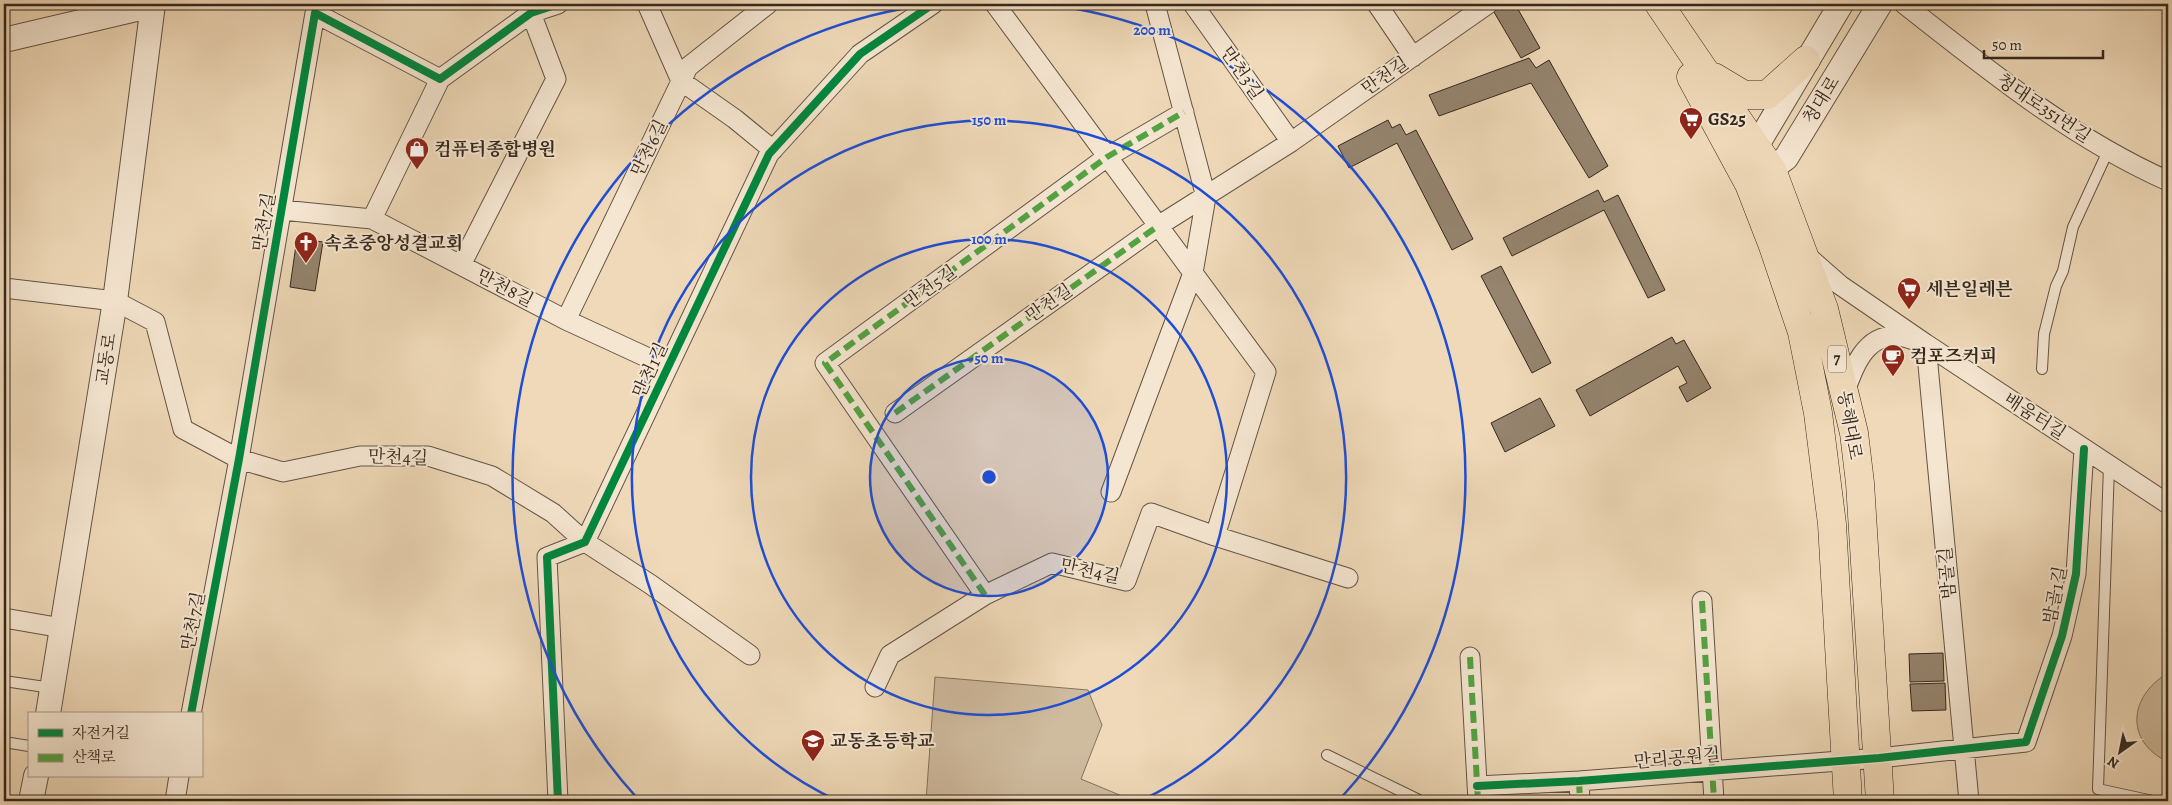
<svg xmlns="http://www.w3.org/2000/svg" width="2172" height="805" viewBox="0 0 2172 805" font-family="Alegreya,'Noto Serif KR',serif">
<style>
.green{fill:#cfbb9e;stroke:#82725e}
.building{fill:#95846e;stroke:#34281e}
.lines{fill:none;stroke-linecap:round;stroke-linejoin:round}
.service-casing{stroke:#635444;stroke-width:12}
.minor-casing{stroke:#635444;stroke-width:21}
.tertiary-casing{stroke:#635444;stroke-width:26}
.primary-casing{stroke:#34281e;stroke-width:29}
.service{stroke:#f5e6d1;stroke-width:10}
.minor{stroke:#f5e6d1;stroke-width:19}
.tertiary{stroke:#f5e6d1;stroke-width:24}
.primary{stroke:#efd9b8;stroke-width:28}
.quiet{stroke:#53a341;stroke-width:6;stroke-dasharray:12 6;stroke-linecap:butt}
.cycleway-casing{stroke:#f5e6d1;stroke-width:11}
.cycleway{stroke:#00873e;stroke-width:8}
.ring{fill:none;stroke:#1d4ed8;stroke-width:2.5}
.labels{text-anchor:middle;dominant-baseline:central;stroke-width:4;stroke-linejoin:round;paint-order:stroke}
.shield{fill:#f5e6d1;stroke:#6e6154;stroke-width:1}
.shield-label{font-size:16px;font-weight:bold;fill:#34281e}
.street-label{font-size:18px;fill:#34281e;stroke:#f5e6d1}
.poi-label{font-size:18px;font-weight:bold;fill:#34281e;stroke:#f5e6d1;text-anchor:start}
.centre{fill:#1d4ed8;stroke:#f5e6d1;stroke-width:2.5}
.ring-label{font-size:15px;text-anchor:middle;font-weight:bold;fill:#1d4ed8;stroke:#f5e6d1;stroke-width:4;stroke-linejoin:round;paint-order:stroke}
</style>
<rect width="100%" height="100%" fill="#efd9b8"/>
<filter id="stains"><feTurbulence type="fractalNoise" baseFrequency=".004" numOctaves="4"/><feColorMatrix values="0 0 0 0 .2 0 0 0 0 .09 0 0 0 0 .02 0 0 0 .5 -.17"/></filter>
<radialGradient id="worn" r=".72"><stop offset=".6" stop-color="#630" stop-opacity="0"/><stop offset="1" stop-color="#630" stop-opacity=".3"/></radialGradient>
<path class="green" d="M2168,673V762C2124,741 2129,696 2168,673Z
M935,677L1088,690L1102,725L1081,779L1134,801H926Z"/>
<path class="building" d="M1497,4H1515L1540,48L1521,58L1491,7Z
M1776,4H1786L1783,8Z
M1529,58L1536,68L1549,60L1608,166L1589,178L1531,83L1439,116L1429,95Z
M1388,120L1392,128L1400,124L1406,135L1416,130L1473,239L1452,250L1397,143L1349,168L1338,146Z
M1598,190L1604,202L1618,195L1665,290L1648,298L1604,210L1512,256L1503,238Z
M297,238L323,242L315,291L290,287Z
M1501,266L1551,363L1532,373L1481,276Z
M1672,337L1676,344L1684,340L1711,388L1687,402L1679,387L1687,383L1678,366L1590,416L1576,390Z
M1540,398L1555,426L1505,452L1491,423Z
M1943,653L1944,681L1910,682L1909,654Z
M1945,683L1946,710L1912,711L1910,684Z"/>
<g class="lines">
<g class="service-casing">
<path id="service" d="M2042,369L2044,334L2056,286L2063,271L2073,227L2108,151
M2109,466L2098,789L2153,801
M4,681L52,688
M4,742L29,746
M1327,755L1421,801"/>
</g>
<g class="minor-casing">
<path id="minor" d="M647,4L681,81L735,119L773,150
M995,4L1266,372L1215,536
M1193,4L1291,142
M1377,4L1413,57
M1904,4C1987,69 2071,138 2168,181
M282,210L372,219L566,320L668,367
M372,219L440,79
M1807,256L1840,285L1926,344C1917,342 1906,336 1896,336C1865,335 1853,368 1845,392
M461,265L556,79L531,13
M4,288L115,301L155,322L183,429L239,459L283,472L360,456H428L492,476L553,513L585,542L650,584L750,655
M566,320L688,67L768,4
M1926,344L1969,801
M1926,344L2168,504
M895,413L1158,226L1291,142L1488,4
M1111,492L1193,273L1206,197L1155,4
M985,595L825,363L1107,157L1184,112
M1702,601L1714,801
M4,618L62,628
M1470,657L1478,801
M875,687L890,655L985,595L1052,563L1126,581L1151,513L1215,536L1348,578
M191,714L239,459L315,13L440,79L531,13L558,4
M1579,781L1580,801
M1477,786L1579,781L1879,758L2026,742L2062,636L2076,574L2084,449
M175,801L179,776
M558,801L547,557L585,542L769,154L860,54L933,4"/>
</g>
<g class="tertiary-casing">
<path id="tertiary" d="M4,40L153,5
M1741,155L1757,145L1841,4
M1757,179L1786,158L1880,4
M48,714L115,301L153,4
M31,801L36,776"/>
</g>
<g class="primary-casing">
<path id="primary" d="M1659,4L1772,170L1824,309L1854,433L1860,483L1880,801
M1691,77L1749,184L1773,246L1802,332L1818,413L1832,524L1848,801
M1714,77L1744,95H1767L1806,60"/>
</g>
<use href="#service" class="service"/>
<use href="#minor" class="minor"/>
<use href="#tertiary" class="tertiary"/>
<use href="#primary" class="primary"/>
<path class="quiet" d="M895,413L1158,226
M985,595L825,363L1107,157L1184,112
M1702,601L1714,801
M1470,657L1478,801
M1579,781L1580,801"/>
<g class="cycleway-casing">
<path id="cycleway" d="M191,714L239,459L315,13L440,79L531,13L558,4
M1477,786L1579,781L1879,758L2026,742L2062,636L2076,574L2084,449
M558,801L547,557L585,542L769,154L860,54L933,4"/>
</g>
<use href="#cycleway" class="cycleway"/>
</g>
<circle cx="989" cy="477" r="119" fill="#1d4ed8" fill-opacity=".12"/>
<g class="ring">
<circle cx="989" cy="477" r="119"/>
<circle cx="989" cy="477" r="238"/>
<path d="M838 801A357 357 0 1 1 1140 801"/>
<path d="M638 799A476 476 0 0 1 935 4M1043 4A476 476 0 0 1 1340 799"/>
</g>
<defs>
<g id="supermarket-pin" transform="scale(1.25)"><path d="M0 17L-7.5 6A9.5 9.5 0 1 1 7.5 6Z" fill="#8f2418" stroke="#f5e6d1"/><path d="M-6-5.5h2.5l.6 2H6L4.5 2H-2.5L-4.4-4H-6ZM-1.5 3.2a1.3 1.3 0 1 0 .1 0ZM3 3.2a1.3 1.3 0 1 0 .1 0Z" fill="#fff"/></g>
<g id="shop-pin" transform="scale(1.25)"><path d="M0 17L-7.5 6A9.5 9.5 0 1 1 7.5 6Z" fill="#8f2418" stroke="#f5e6d1"/><path d="M-5-2.5h2.3a2.7 3.5 0 0 1 5.4 0H5L5.5 6h-11ZM-1.5-2.5h3a1.5 2.3 0 0 0-3 0Z" fill="#fff"/></g>
<g id="church-pin" transform="scale(1.25)"><path d="M0 17L-7.5 6A9.5 9.5 0 1 1 7.5 6Z" fill="#8f2418" stroke="#f5e6d1"/><path d="M-1.2-6h2.4v3.5h3.3v2.4h-3.3V6h-2.4V-.1h-3.3v-2.4h3.3Z" fill="#fff"/></g>
<g id="cafe-pin" transform="scale(1.25)"><path d="M0 17L-7.5 6A9.5 9.5 0 1 1 7.5 6Z" fill="#8f2418" stroke="#f5e6d1"/><path d="M-5.5-4.5H6V0H3Q3 3.5 0 3.5H-2.5Q-5.5 3.5-5.5 0ZM3-3.2v2h1.7v-2ZM-6 4.5H4V6H-6Z" fill="#fff"/></g>
<g id="school-pin" transform="scale(1.25)"><path d="M0 17L-7.5 6A9.5 9.5 0 1 1 7.5 6Z" fill="#8f2418" stroke="#f5e6d1"/><path d="M0-5L7-2L0 1L-7-2ZM-4 1L0 2.5L4 1V4Q0 6-4 4Z" fill="#fff"/></g>
</defs>
<g fill-rule="evenodd">
<use href="#supermarket-pin" x="1691" y="119"/>
<use href="#shop-pin" x="417" y="149"/>
<use href="#church-pin" x="306" y="243"/>
<use href="#supermarket-pin" x="1909" y="289"/>
<use href="#cafe-pin" x="1893" y="356"/>
<use href="#school-pin" x="813" y="741"/>
</g>
<g class="labels">
<rect class="shield" x="1828" y="345.5" width="18" height="27" rx="4"/>
<g class="shield-label">
<text x="1837" y="359">7</text>
</g>
<g class="street-label">
<text transform="translate(1242 73) rotate(55)">만천3길</text>
<text transform="translate(1385 76) rotate(-35)">만천길</text>
<text transform="translate(1821 100) rotate(-58)">청대로</text>
<text transform="translate(2044 108) rotate(34)">청대로351번길</text>
<text transform="translate(649 148) rotate(-64)">만천6길</text>
<text transform="translate(264 222) rotate(-80)">만천7길</text>
<text transform="translate(930 287) rotate(-36)">만천5길</text>
<text transform="translate(505 288) rotate(27)">만천8길</text>
<text transform="translate(1049 303) rotate(-35)">만천길</text>
<text transform="translate(106 359) rotate(-81)">교동로</text>
<text transform="translate(650 370) rotate(-65)">만천1길</text>
<text transform="translate(2035 416) rotate(33)">배움터길</text>
<text transform="translate(1850 425) rotate(80)">동해대로</text>
<text transform="translate(398 457) rotate(2)">만천4길</text>
<text transform="translate(1090 571) rotate(12)">만천4길</text>
<text transform="translate(1947 573) rotate(-95)">밤골길</text>
<text transform="translate(2055 595) rotate(-79)">밤골1길</text>
<text transform="translate(193 621) rotate(-79)">만천7길</text>
<text transform="translate(1677 758) rotate(-5)">만리공원길</text>
</g>
<g class="poi-label">
<text x="1708" y="119">GS25</text>
<text x="434" y="149">컴퓨터종합병원</text>
<text x="324" y="243">속초중앙성결교회</text>
<text x="1926" y="289">세븐일레븐</text>
<text x="1910" y="356">컴포즈커피</text>
<text x="830" y="741">교동초등학교</text>
</g>
</g>
<circle cx="989" cy="477" r="8" class="centre"/>
<g class="ring-label">
<text x="1152" y="35">200 m</text>
<text x="989" y="125">150 m</text>
<text x="989" y="244">100 m</text>
<text x="989" y="363">50 m</text>
</g>
<rect width="2172" height="805" fill="none" stroke="#efd9b8" stroke-width="20"/>
<rect x="5" y="5" width="2162" height="795" fill="none" stroke="#34281e" stroke-width="2.5"/>
<rect x="10" y="10" width="2152" height="785" fill="none" stroke="#34281e"/>
<rect x="28" y="712" width="175" height="65" fill="#f5e6d1" stroke="#a89a89"/>
<rect x="38" y="729" width="25" height="8" fill="#00873e" stroke="#a89a89"/>
<text x="72" y="738" font-size="15" fill="#34281e">자전거길</text>
<rect x="38" y="754" width="25" height="8" fill="#53a341" stroke="#a89a89"/>
<text x="72" y="762" font-size="15" fill="#34281e">산책로</text>
<g transform="translate(2120 752) rotate(213)" stroke="#f5e6d1" stroke-width="4" paint-order="stroke">
<path d="M0-4L9 19L0 12L-9 19Z" fill="#34281e"/>
<text y="-8" font-size="14" font-weight="bold" text-anchor="middle" fill="#34281e">N</text>
</g>
<path d="M1984 50v8h119v-8" fill="none" stroke="#34281e" stroke-width="2.5"/>
<text x="1992" y="50" font-size="15" fill="#34281e" stroke="#f5e6d1" stroke-width="4" paint-order="stroke">50 m</text>
<rect width="100%" height="100%" filter="url(#stains)"/>
<rect width="100%" height="100%" fill="url(#worn)"/>
</svg>
